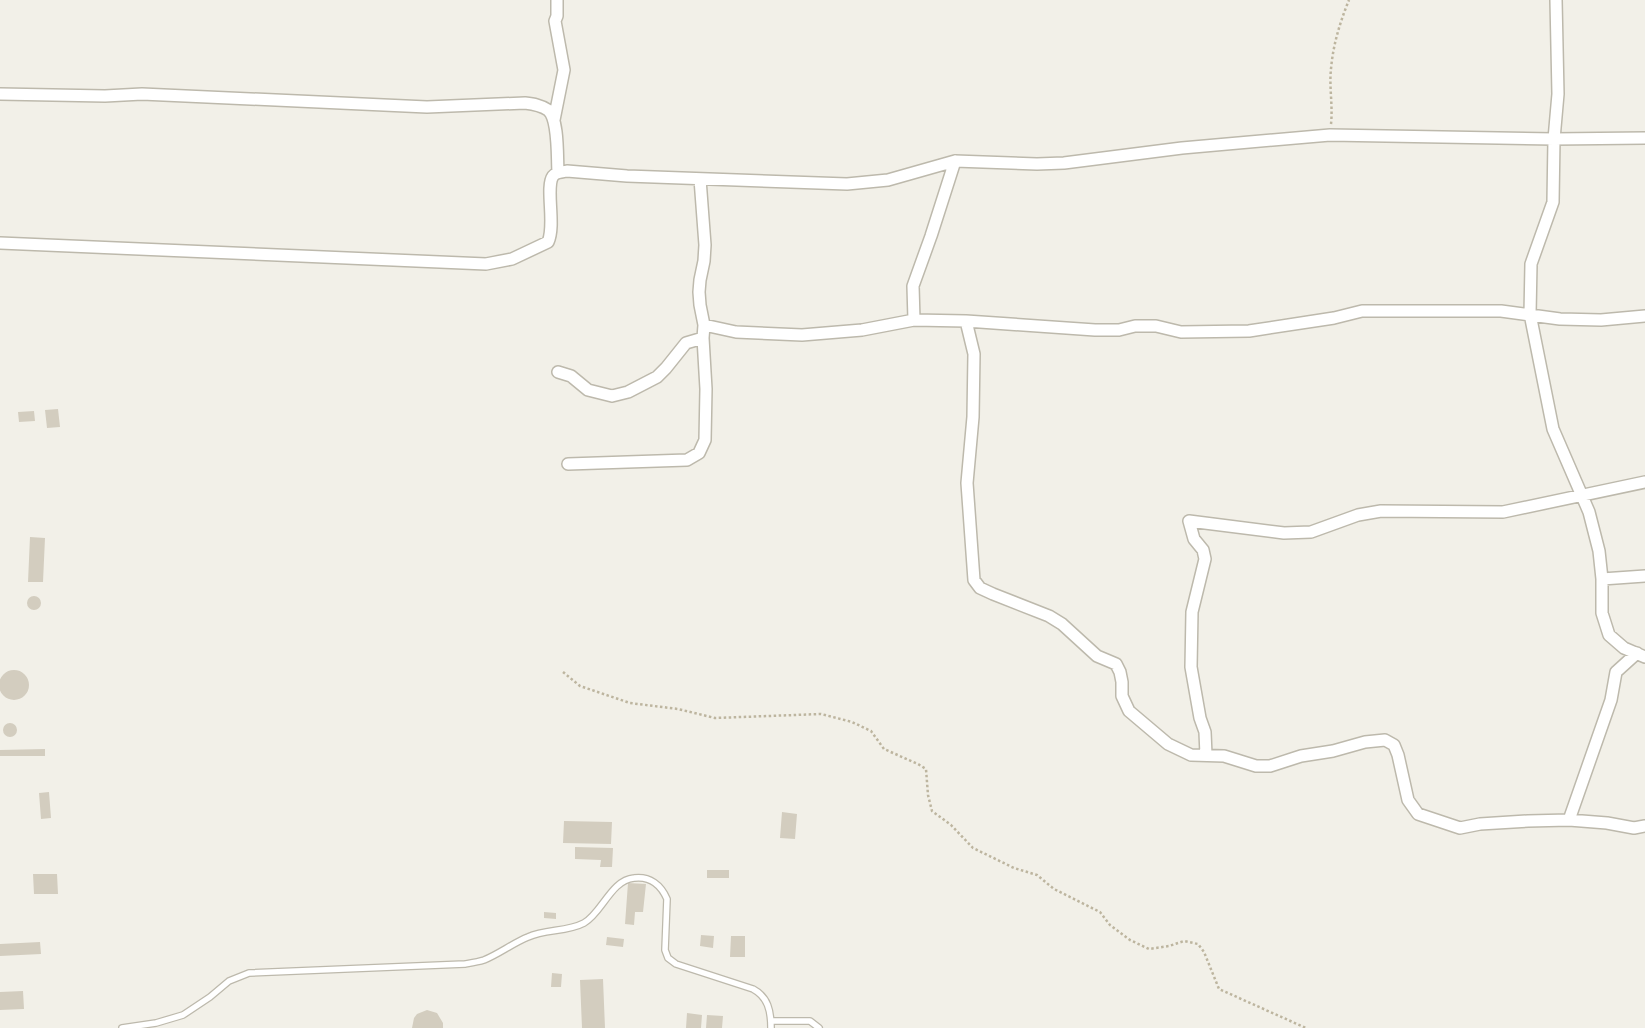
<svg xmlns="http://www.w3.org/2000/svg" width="1645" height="1028" viewBox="0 0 1645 1028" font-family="Lato,sans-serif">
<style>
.building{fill:#d3cdbf}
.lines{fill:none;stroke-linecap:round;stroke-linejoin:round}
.service-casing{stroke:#bdb9ac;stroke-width:8}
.minor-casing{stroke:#bdb9ac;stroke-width:14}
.path{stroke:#bdb59f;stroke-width:2.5;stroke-dasharray:2.5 2.5;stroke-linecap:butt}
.service{stroke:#fff;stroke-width:5.5}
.minor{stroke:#fff;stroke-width:11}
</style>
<rect width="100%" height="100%" fill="#f2f0e8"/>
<path class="building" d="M58,409L60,427L47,428L45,410Z
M34,411L35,421L19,422L18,412Z
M30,537L45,538L43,582H28Z
M27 603a7 7 0 1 1 14 0a7 7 0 1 1-14 0Z
M-1 685a15 15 0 1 1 30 0a15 15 0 1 1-30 0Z
M3 730a7 7 0 1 1 14 0a7 7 0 1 1-14 0Z
M45,749V756H0V750Z
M49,792L51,818L41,819L39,793Z
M782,812L797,814L795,839L780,838Z
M564,821L612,822L611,844L563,843Z
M575,847L613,848L612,867H600L601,860L575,859Z
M707,870H729V878H707Z
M33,874H57L58,894H34Z
M628,883L646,884L643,912H635L634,925L625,924Z
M544,912L556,913V919L544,918Z
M701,935L714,936L713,948L700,946Z
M731,936H745V957H730Z
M607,937L624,939L623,947L606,945Z
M40,942L41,954L0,956V944Z
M552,973L562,974L561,987H551Z
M603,979L605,1028H582L580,980Z
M23,991L24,1009L0,1010V992Z
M427,1010L437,1013L443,1023V1028H412L414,1018L417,1014Z
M687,1013L702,1015L701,1028H686Z
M707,1015L723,1016L722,1028H706Z"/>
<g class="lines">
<g class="service-casing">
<path id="service" d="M771,1021H810L819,1028
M122,1028L156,1023L183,1015L210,997L229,981L249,973L465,964C471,963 478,962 484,960C499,954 513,943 528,937C546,929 567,932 584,923C602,913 611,880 634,878C650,876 661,885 667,899L665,950L668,958L676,964L753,989C768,997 771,1011 771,1028"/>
</g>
<g class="minor-casing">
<path id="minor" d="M1556,0L1558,94L1554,139L1553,202L1531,264L1530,314L1553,429L1589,512L1599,551L1602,579V613L1609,635L1624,648L1645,657
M0,94L105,96L142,94L427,107L525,103C533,104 541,105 548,110C559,119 557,158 558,172
M554,120L564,70L555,21L557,16V0
M0,243L486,264L512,259L548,242C556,225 545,187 553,176C556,172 563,172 567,171L627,176L847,184L888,180L955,161L1037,164L1064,163L1182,148L1330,135L1554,139L1645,138
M914,320L913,286L931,236L955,161
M966,321L974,354L973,417L967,483L974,580L980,588L993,594L1049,616L1062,624L1097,656L1116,664L1120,672L1122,682V696L1129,711L1168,744L1191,755L1224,756L1256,766H1270L1301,756L1333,751L1365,742L1385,740L1394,745L1398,755L1408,800L1418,814L1460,828L1480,824L1528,821L1569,820L1607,823L1634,828L1645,826
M704,325L736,332L802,335L862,330L914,320L966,321L1095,330H1119L1135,326H1156L1181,332L1249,331L1334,318L1362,311H1501L1560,319L1601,320L1645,316
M558,372L571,376L588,390L612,396L628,392L657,377L666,368L686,343L703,338
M568,464L687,460L699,453L705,440L706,389L703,338L704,325L700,305L699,292L700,280L704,261L705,245L700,179
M1602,579L1645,576
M1206,755L1205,732L1200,718L1191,667L1192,612L1205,559L1203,550L1194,539L1189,521L1284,533L1311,532L1358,515L1381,511L1503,512L1645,482
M1569,820L1611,700L1616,672L1637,653"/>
</g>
<path class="path" d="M1331,124C1333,106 1329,87 1331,69C1333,45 1340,22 1349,0
M563,672L580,686L630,703L678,709L715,718L821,714L852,722L871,731L884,749L918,764L926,769L928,795L932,811L951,825L973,848L1014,868L1037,875L1054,889L1100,912L1110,925L1130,940L1149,949L1169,946L1184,941L1198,944L1204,952L1219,989L1306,1028"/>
<use href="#service" class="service"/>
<use href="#minor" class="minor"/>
</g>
</svg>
